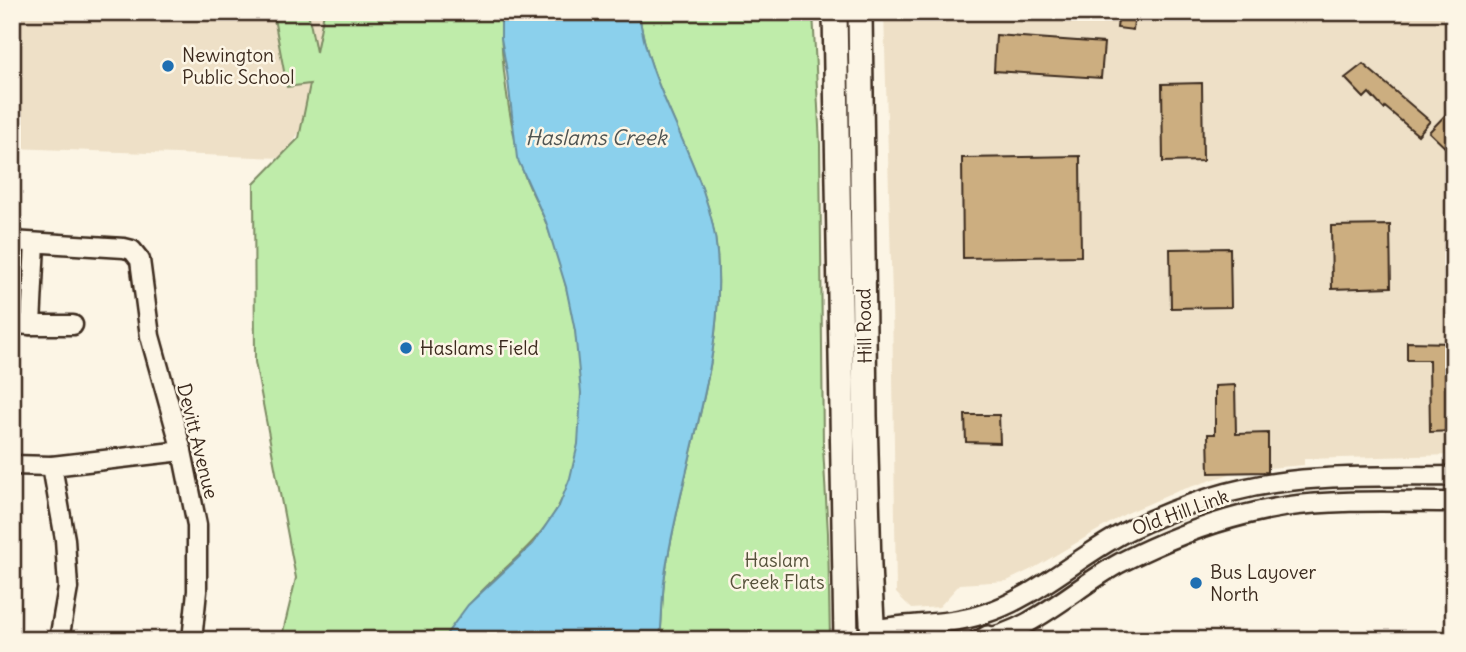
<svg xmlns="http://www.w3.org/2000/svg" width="1466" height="652" font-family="Delius,sans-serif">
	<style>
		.built { fill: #eee0c7 }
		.green { fill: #bfecaa; stroke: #7d8b64; stroke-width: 2 }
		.water { fill: #8bd0ec; stroke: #6b8e9a; stroke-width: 2 }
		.building { fill: #ccae80; stroke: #3b2a1e; stroke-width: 2 }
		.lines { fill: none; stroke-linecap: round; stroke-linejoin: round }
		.minor-casing { stroke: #3b2a1e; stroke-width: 23 }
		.major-casing { stroke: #3b2a1e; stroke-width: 28 }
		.minor { stroke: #fcf5e5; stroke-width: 18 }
		.major { stroke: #fcf5e5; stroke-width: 23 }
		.poi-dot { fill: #1f6fb2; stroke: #fcf5e5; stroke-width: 2.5 }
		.labels { text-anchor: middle; stroke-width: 5; stroke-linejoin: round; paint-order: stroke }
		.poi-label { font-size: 19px; fill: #3b2a1e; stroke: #fcf5e5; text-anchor: start }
		.street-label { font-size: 19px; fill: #3b2a1e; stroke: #fcf5e5 }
		.park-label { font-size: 19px; fill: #55513a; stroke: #fcf5e5 }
		.water-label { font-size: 21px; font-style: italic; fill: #4f5452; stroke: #fcf5e5 }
	</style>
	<rect width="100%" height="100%" fill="#fcf5e5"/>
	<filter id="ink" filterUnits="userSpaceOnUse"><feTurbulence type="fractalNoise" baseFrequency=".0143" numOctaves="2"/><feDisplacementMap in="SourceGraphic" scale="14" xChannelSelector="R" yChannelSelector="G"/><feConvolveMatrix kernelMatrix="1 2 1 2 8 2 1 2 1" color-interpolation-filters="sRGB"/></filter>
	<g filter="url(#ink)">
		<g class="built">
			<path d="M12,12H325L319,100L283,158L12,148Z"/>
			<path d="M884,12H1454V455L1304,459V465L1268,468V472L1233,473L1178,491L1125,514L1034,568L1007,581L960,584L939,607L912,609L896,593L892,299Z"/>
		</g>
		<g class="green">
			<path d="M308,12L316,52L324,12H501C500,58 509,120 521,164C526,185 539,203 546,223C576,302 602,428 558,507C536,547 499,570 470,604C461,614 454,628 447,640H281L296,578L255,362L254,184L299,138L310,84L287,87L274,18Z"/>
			<path d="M639,12H813L820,145L823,447L828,533L830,640H660C662,620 662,601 664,582C669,542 681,496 690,457C706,390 723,323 717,253C710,170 648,94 639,12Z"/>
		</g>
		<path class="water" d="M501,12H639C648,94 711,171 717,253C723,323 706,390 690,457C681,496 669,542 664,582C662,601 662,620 660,640H442L468,605L533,544L559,506L570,478L578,444L581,393L575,331L566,287L546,222L517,158L507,72L501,38Z"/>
		<g class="building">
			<path d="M1119,12H1135L1133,30L1117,28Z"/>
			<path d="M996,35L1104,43L1101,78L994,71Z"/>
			<path d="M1363,64L1430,121L1418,135L1385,107L1384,109L1369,93L1364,98L1345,78Z"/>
			<path d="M1202,83L1203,161L1163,162L1162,84Z"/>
			<path d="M1454,106V156L1429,132Z"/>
			<path d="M1080,156L1081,256L963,258L962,158Z"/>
			<path d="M1390,225L1391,287L1332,289L1331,226Z"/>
			<path d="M1230,248L1231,307L1171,308L1170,249Z"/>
			<path d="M1407,342L1454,343V431L1430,432L1429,360H1407Z"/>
			<path d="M1235,385L1236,434L1268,433V472L1209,473L1208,434H1215V386Z"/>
			<path d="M965,415H999L1000,443L966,442Z"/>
		</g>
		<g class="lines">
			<g class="minor-casing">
				<g id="minor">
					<path d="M12,241L124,248L132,250L140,260L150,336L182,451L197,525V591L192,640"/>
					<path d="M12,324L31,325L35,243"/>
					<path d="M31,325H73"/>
					<path d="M12,465L52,466L182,451"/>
					<path d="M52,466L65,539L68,588L59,640"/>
					<path d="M873,630C909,622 948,626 983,614C1038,597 1080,554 1131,529C1179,506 1235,487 1289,481C1343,475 1399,477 1454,476"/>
					<path d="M978,640C1030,633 1073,589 1118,564C1129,558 1140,553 1151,548C1193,529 1238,514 1283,507C1339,499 1398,502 1454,502"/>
				</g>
			</g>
			<g class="major-casing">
				<g id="major">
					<path d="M835,12L846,640"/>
					<path d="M860,12L865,416L869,566L873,640"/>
					<path d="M985,640L988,638"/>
				</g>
			</g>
			<use href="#minor" class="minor"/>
			<use href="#major" class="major"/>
		</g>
	</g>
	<g class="poi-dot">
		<circle cx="168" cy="66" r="7"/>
		<circle cx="406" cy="348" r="7"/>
		<circle cx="1196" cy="583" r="7"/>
	</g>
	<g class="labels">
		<g class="poi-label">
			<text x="182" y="62">Newington<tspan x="182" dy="22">Public School</tspan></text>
			<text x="420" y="355">Haslams Field</text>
			<text x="1210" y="579">Bus Layover<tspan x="1210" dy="22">North</tspan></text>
		</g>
		<g class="street-label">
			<text transform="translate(864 326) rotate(-91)" y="7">Hill Road</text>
			<text transform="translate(198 441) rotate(76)" y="7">Devitt Avenue</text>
			<text transform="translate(1180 512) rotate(-20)" y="7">Old Hill Link</text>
		</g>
		<g class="park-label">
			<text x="777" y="567">Haslam<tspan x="777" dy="22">Creek Flats</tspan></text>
		</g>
		<g class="water-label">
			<text x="596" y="145">Haslams Creek</text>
		</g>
	</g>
	<rect width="1466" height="652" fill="none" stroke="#fcf5e5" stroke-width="42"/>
	<rect x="21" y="21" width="1424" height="610" fill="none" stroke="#3b2a1e" stroke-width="2.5" filter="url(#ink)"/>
</svg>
